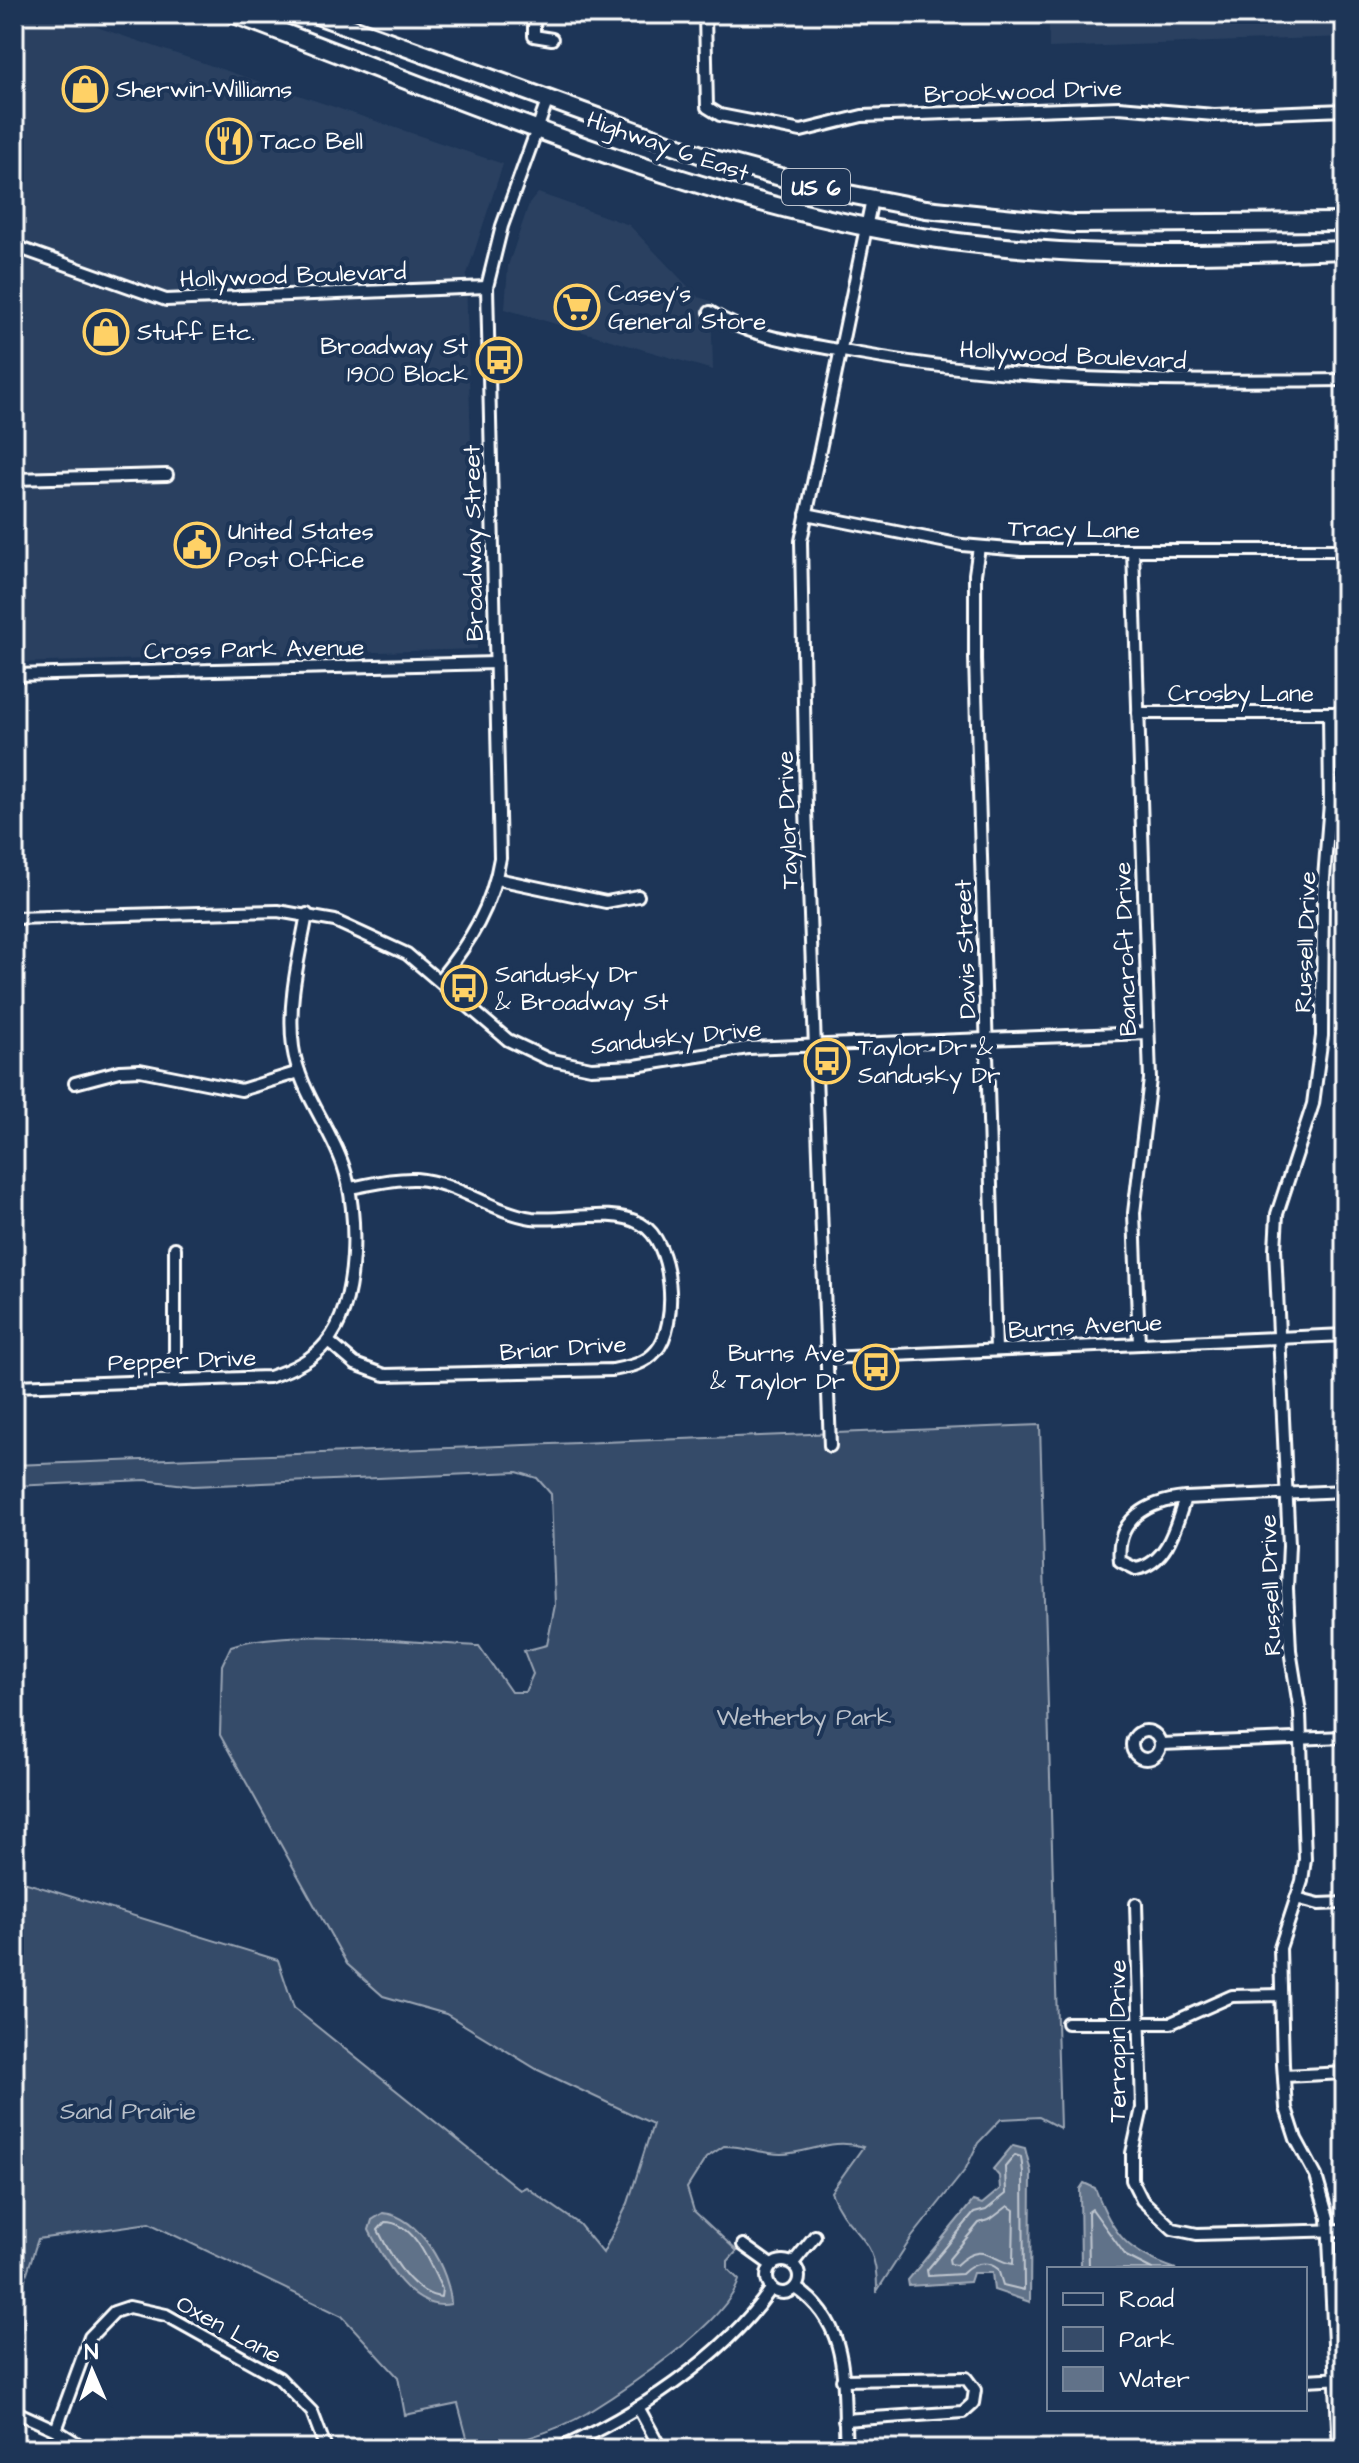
<svg xmlns="http://www.w3.org/2000/svg" width="1359" height="2463" font-family="'Architects Daughter',sans-serif">
	<style>
		.built { fill: #2a4161 }
		.green { fill: #364b69; stroke: #9aa5b4; stroke-width: 2 }
		.water { fill: #617289; stroke: #a0aab8; stroke-width: 2 }
		.lines { fill: none; stroke-linecap: round; stroke-linejoin: round }
		.shore { stroke: #c0c7d0; stroke-width: 2 }
		.street-casing { stroke: #fff; stroke-width: 16 }
		.primary-casing { stroke: #fff; stroke-width: 22 }
		.street { stroke: #1d3557; stroke-width: 10 }
		.primary { stroke: #1d3557; stroke-width: 16 }
		.labels { text-anchor: middle; stroke-width: 8; stroke-linejoin: round; paint-order: stroke }
		.shield { fill: #1d3557; stroke: #bbc2cd; stroke-width: 2 }
		.shield-label { font-size: 22px; font-weight: bold; fill: #fff }
		.poi-label { font-size: 24px; fill: #fff; stroke: #1d3557; text-anchor: start }
		.street-label { font-size: 24px; fill: #fff; stroke: #1d3557 }
		.park-label { font-size: 24px; fill: #b9c0ca; stroke: #1d3557 }
	</style>
	<rect width="100%" height="100%" fill="#1d3557"/>
	<filter id="ink" filterUnits="userSpaceOnUse"><feTurbulence type="fractalNoise" baseFrequency=".0125" numOctaves="2"/><feDisplacementMap in="SourceGraphic" scale="16" xChannelSelector="R" yChannelSelector="G"/><feConvolveMatrix kernelMatrix="1 2 1 2 8 2 1 2 1" color-interpolation-filters="sRGB"/></filter>
	<g filter="url(#ink)">
		<g class="built">
			<path d="M14,14H58L503,164L466,277L477,649L14,663Z"/>
			<path d="M1049,14H1345V37L1049,48Z"/>
			<path d="M538,193L629,225L698,297L711,301L713,370L505,309L508,266L529,204Z"/>
		</g>
		<path class="green" d="M1040,1425L1060,2128L1039,2117L1001,2119L978,2143L965,2170L912,2237L877,2291C878,2231 848,2238 831,2192L863,2147C832,2137 811,2153 781,2154C762,2154 744,2146 724,2146L706,2158L687,2188L694,2211L737,2251L728,2261V2269L739,2280C726,2323 627,2388 587,2413C559,2430 502,2449 470,2449L458,2404L405,2415L398,2377L342,2316L149,2223L38,2239L20,2294L24,2338L14,2349V1879L278,1960L294,2008L520,2190L526,2187L579,2224L603,2253L628,2203L653,2124L538,2070L446,2014L383,1996L347,1964L220,1735L222,1665L231,1646C288,1626 414,1643 479,1646L511,1692H525L533,1674L524,1651L547,1645L555,1605L551,1494L537,1478L517,1472L193,1486L145,1480L14,1486V1465Z"/>
		<g class="water">
			<path d="M1013,2145L1025,2148L1031,2172L1030,2302L994,2290L992,2273H973L970,2282L909,2286L908,2280L973,2201L982,2204L1000,2189L999,2176L993,2169Z"/>
			<path d="M1084,2183L1095,2188C1114,2236 1127,2252 1176,2269H1081L1080,2189Z"/>
			<path d="M383,2213C419,2215 450,2271 451,2304C412,2313 384,2260 369,2230L372,2220Z"/>
		</g>
		<g class="lines">
			<g class="shore">
				<path d="M1015,2155L1021,2157L1023,2172L1024,2290L1003,2285L998,2269C985,2259 972,2264 962,2274L928,2276L927,2270L974,2213L986,2210L1006,2194L1005,2167Z"/>
				<path d="M1008,2206L1014,2210L1013,2264C992,2262 983,2239 956,2265L950,2264L949,2259L979,2223L991,2219Z"/>
				<path d="M385,2222C416,2222 430,2266 442,2289L441,2297C412,2294 390,2255 378,2230Z"/>
				<path d="M1089,2269L1088,2212L1092,2209L1126,2256L1152,2269"/>
			</g>
			<g class="street-casing">
				<g id="street">
					<path d="M534,14V36L552,39"/>
					<path d="M705,14L707,107L720,115L801,131L862,116L1119,107L1214,115L1345,110"/>
					<path d="M14,246L166,300L487,287"/>
					<path d="M710,312C747,336 795,342 838,350C1009,383 1171,382 1345,380"/>
					<path d="M14,479L167,475"/>
					<path d="M806,514L962,545L1021,550H1345"/>
					<path d="M979,547L975,574V659L996,1350"/>
					<path d="M1133,550L1150,1079L1134,1213L1139,1344"/>
					<path d="M14,675L496,663"/>
					<path d="M1138,713H1345"/>
					<path d="M1329,713L1330,803L1323,891L1322,1036L1313,1104L1277,1214L1275,1249L1289,1545L1287,1589L1290,1650L1300,1712L1305,1859L1302,1881L1280,1948L1283,2064L1286,2108L1296,2139L1316,2176L1328,2218L1339,2449"/>
					<path d="M497,879L606,902L638,896"/>
					<path d="M14,918L278,911L335,921L407,954L508,1040L548,1059L591,1068L635,1066L748,1048L1148,1033"/>
					<path d="M440,979C470,942 492,907 500,858L487,287L502,226L548,99"/>
					<path d="M75,1083L120,1071L140,1070L241,1090L299,1072"/>
					<path d="M175,1248V1381"/>
					<path d="M328,1341L355,1364L385,1375L612,1370C628,1367 644,1365 656,1351C679,1325 674,1242 641,1224C611,1207 565,1222 532,1218C492,1212 457,1182 416,1179C394,1178 372,1184 350,1188"/>
					<path d="M827,1358L1345,1335"/>
					<path d="M14,1386L269,1377C291,1370 312,1360 326,1343C359,1305 359,1210 343,1165C329,1125 299,1090 293,1047C287,1003 299,958 307,914"/>
					<path d="M830,1446L806,809L801,541L872,199"/>
					<path d="M1185,1498C1176,1525 1168,1563 1136,1569L1120,1561C1115,1519 1149,1501 1185,1498L1345,1491"/>
					<circle cx="1146" cy="1745" r="14"/>
					<path d="M1160,1744L1345,1737"/>
					<path d="M1296,1898L1319,1904L1345,1903"/>
					<path d="M1136,1904L1142,2108L1132,2153V2180L1142,2200L1173,2229L1197,2234L1345,2230"/>
					<path d="M1067,2023H1171L1232,1996L1281,1995"/>
					<path d="M1284,2076L1345,2073"/>
					<path d="M743,2245L771,2265"/>
					<circle cx="783" cy="2277" r="16"/>
					<path d="M793,2263L815,2236"/>
					<path d="M796,2288C853,2326 842,2387 846,2449"/>
					<path d="M842,2380L966,2378L975,2390L973,2403L963,2412L844,2420"/>
					<path d="M1305,2380L1345,2378"/>
					<path d="M638,2407L661,2449"/>
					<path d="M14,2411L56,2430L86,2449"/>
					<path d="M56,2430L90,2337L114,2312L129,2307L166,2315L279,2378L312,2412L326,2449"/>
					<path d="M558,2449C634,2416 723,2358 771,2289"/>
				</g>
			</g>
			<g class="primary-casing">
				<g id="primary">
					<path d="M234,14C446,93 665,190 887,231C1039,259 1191,256 1345,250"/>
					<path d="M314,14L710,158L833,191L926,209L1074,224L1345,222"/>
				</g>
			</g>
			<use href="#street" class="street"/>
			<use href="#primary" class="primary"/>
		</g>
	</g>
	<defs>
		<g id="shop-ring" transform="scale(2.3)"><circle r="9.5" fill="#1d3557" stroke="#ffd166" stroke-width="1.5"/><path d="M-5-2.5h2.3a2.7 3.5 0 0 1 5.4 0H5L5.5 6h-11ZM-1.5-2.5h3a1.5 2.3 0 0 0-3 0Z" fill="#ffd166"/></g>
		<g id="restaurant-ring" transform="scale(2.3)"><circle r="9.5" fill="#1d3557" stroke="#ffd166" stroke-width="1.5"/><path d="M-5-6h1v4h1v-4h1v4h1v-4h1v5L-1.5 .5V6h-2V.5L-5-1ZM5-6V6H3V1.5H1.5Q1.5-4 5-6Z" fill="#ffd166"/></g>
		<g id="supermarket-ring" transform="scale(2.3)"><circle r="9.5" fill="#1d3557" stroke="#ffd166" stroke-width="1.5"/><path d="M-6-5.5h2.5l.6 2H6L4.5 2H-2.5L-4.4-4H-6ZM-1.5 3.2a1.3 1.3 0 1 0 .1 0ZM3 3.2a1.3 1.3 0 1 0 .1 0Z" fill="#ffd166"/></g>
		<g id="bus-ring" transform="scale(2.3)"><circle r="9.5" fill="#1d3557" stroke="#ffd166" stroke-width="1.5"/><path d="M-5-6H5V4H4V6H2V4H-2V6H-4V4H-5ZM-3.5-4V0h7V-4ZM-3.5 1.2v1.5H-2V1.2ZM2 1.2v1.5H3.5V1.2Z" fill="#ffd166"/></g>
		<g id="civic-ring" transform="scale(2.3)"><circle r="9.5" fill="#1d3557" stroke="#ffd166" stroke-width="1.5"/><path d="M-.6-6.5H3V-4.5H.6V-3L4-1V1h2V6H-6V1h2V-1L-.6-3ZM-1.2 2.5V6h2.4V2.5Z" fill="#ffd166"/></g>
	</defs>
	<g fill-rule="evenodd">
		<use href="#shop-ring" x="85" y="89"/>
		<use href="#restaurant-ring" x="229" y="141"/>
		<use href="#supermarket-ring" x="577" y="307"/>
		<use href="#shop-ring" x="106" y="332"/>
		<use href="#bus-ring" x="499" y="360"/>
		<use href="#civic-ring" x="197" y="545"/>
		<use href="#bus-ring" x="464" y="988"/>
		<use href="#bus-ring" x="827" y="1061"/>
		<use href="#bus-ring" x="876" y="1367"/>
	</g>
	<g class="labels">
		<rect class="shield" x="782" y="169" width="68" height="36" rx="6"/>
		<g class="shield-label">
			<text x="816" y="195">US 6</text>
		</g>
		<g class="poi-label">
			<text x="116" y="97">Sherwin-Williams</text>
			<text x="260" y="149">Taco Bell</text>
			<text x="608" y="301">Casey's<tspan x="608" dy="28">General Store</tspan></text>
			<text x="137" y="340">Stuff Etc.</text>
			<text x="468" y="354" text-anchor="end">Broadway St<tspan x="468" dy="28">1900 Block</tspan></text>
			<text x="228" y="539">United States<tspan x="228" dy="28">Post Office</tspan></text>
			<text x="495" y="982">Sandusky Dr<tspan x="495" dy="28">&amp; Broadway St</tspan></text>
			<text x="858" y="1055">Taylor Dr &amp;<tspan x="858" dy="28">Sandusky Dr</tspan></text>
			<text x="845" y="1361" text-anchor="end">Burns Ave<tspan x="845" dy="28">&amp; Taylor Dr</tspan></text>
		</g>
		<g class="street-label">
			<text transform="translate(1023 91) rotate(-2)" y="8">Brookwood Drive</text>
			<text transform="translate(668 146) rotate(19)" y="8">Highway 6 East</text>
			<text transform="translate(293 275) rotate(-2)" y="8">Hollywood Boulevard</text>
			<text transform="translate(1073 355) rotate(3)" y="8">Hollywood Boulevard</text>
			<text transform="translate(1074 529) rotate(1)" y="8">Tracy Lane</text>
			<text transform="translate(473 543) rotate(-91)" y="8">Broadway Street</text>
			<text transform="translate(254 649) rotate(-1)" y="8">Cross Park Avenue</text>
			<text x="1241" y="701">Crosby Lane</text>
			<text transform="translate(787 820) rotate(-92)" y="8">Taylor Drive</text>
			<text transform="translate(1305 942) rotate(-88)" y="8">Russell Drive</text>
			<text transform="translate(965 949) rotate(-92)" y="8">Davis Street</text>
			<text transform="translate(1125 949) rotate(-92)" y="8">Bancroft Drive</text>
			<text transform="translate(676 1037) rotate(-6)" y="8">Sandusky Drive</text>
			<text transform="translate(1085 1326) rotate(-3)" y="8">Burns Avenue</text>
			<text transform="translate(563 1348) rotate(-4)" y="8">Briar Drive</text>
			<text transform="translate(182 1360) rotate(-2)" y="8">Pepper Drive</text>
			<text transform="translate(1270 1585) rotate(-92)" y="8">Russell Drive</text>
			<text transform="translate(1117 2041) rotate(-90)" y="8">Terrapin Drive</text>
			<text transform="translate(229 2329) rotate(29)" y="8">Oxen Lane</text>
		</g>
		<g class="park-label">
			<text x="804" y="1725">Wetherby Park</text>
			<text x="128" y="2119">Sand Prairie</text>
		</g>
	</g>
	<rect width="1359" height="2463" fill="none" stroke="#1d3557" stroke-width="48"/>
	<rect x="24" y="24" width="1311" height="2415" fill="none" stroke="#fff" stroke-width="3" filter="url(#ink)"/>
	<rect x="1047" y="2267" width="260" height="144" fill="#1d3557" stroke="#77869a" stroke-width="2"/>
	<rect x="1063" y="2293" width="40" height="12" fill="#1d3557" stroke="#77869a" stroke-width="2"/>
	<text x="1119" y="2307" font-size="24" fill="#ffffff">Road</text>
	<rect x="1063" y="2327" width="40" height="24" fill="#364b69" stroke="#77869a" stroke-width="2"/>
	<text x="1119" y="2347" font-size="24" fill="#ffffff">Park</text>
	<rect x="1063" y="2367" width="40" height="24" fill="#617289" stroke="#77869a" stroke-width="2"/>
	<text x="1119" y="2387" font-size="24" fill="#ffffff">Water</text>
	<g transform="translate(92 2371) rotate(358)" stroke="#1d3557" stroke-width="6" paint-order="stroke">
	<path d="M0-6L14 30L0 20L-14 30Z" fill="#ffffff"/>
	<text y="-12" font-size="22" font-weight="bold" text-anchor="middle" fill="#ffffff">N</text>
	</g>
</svg>
